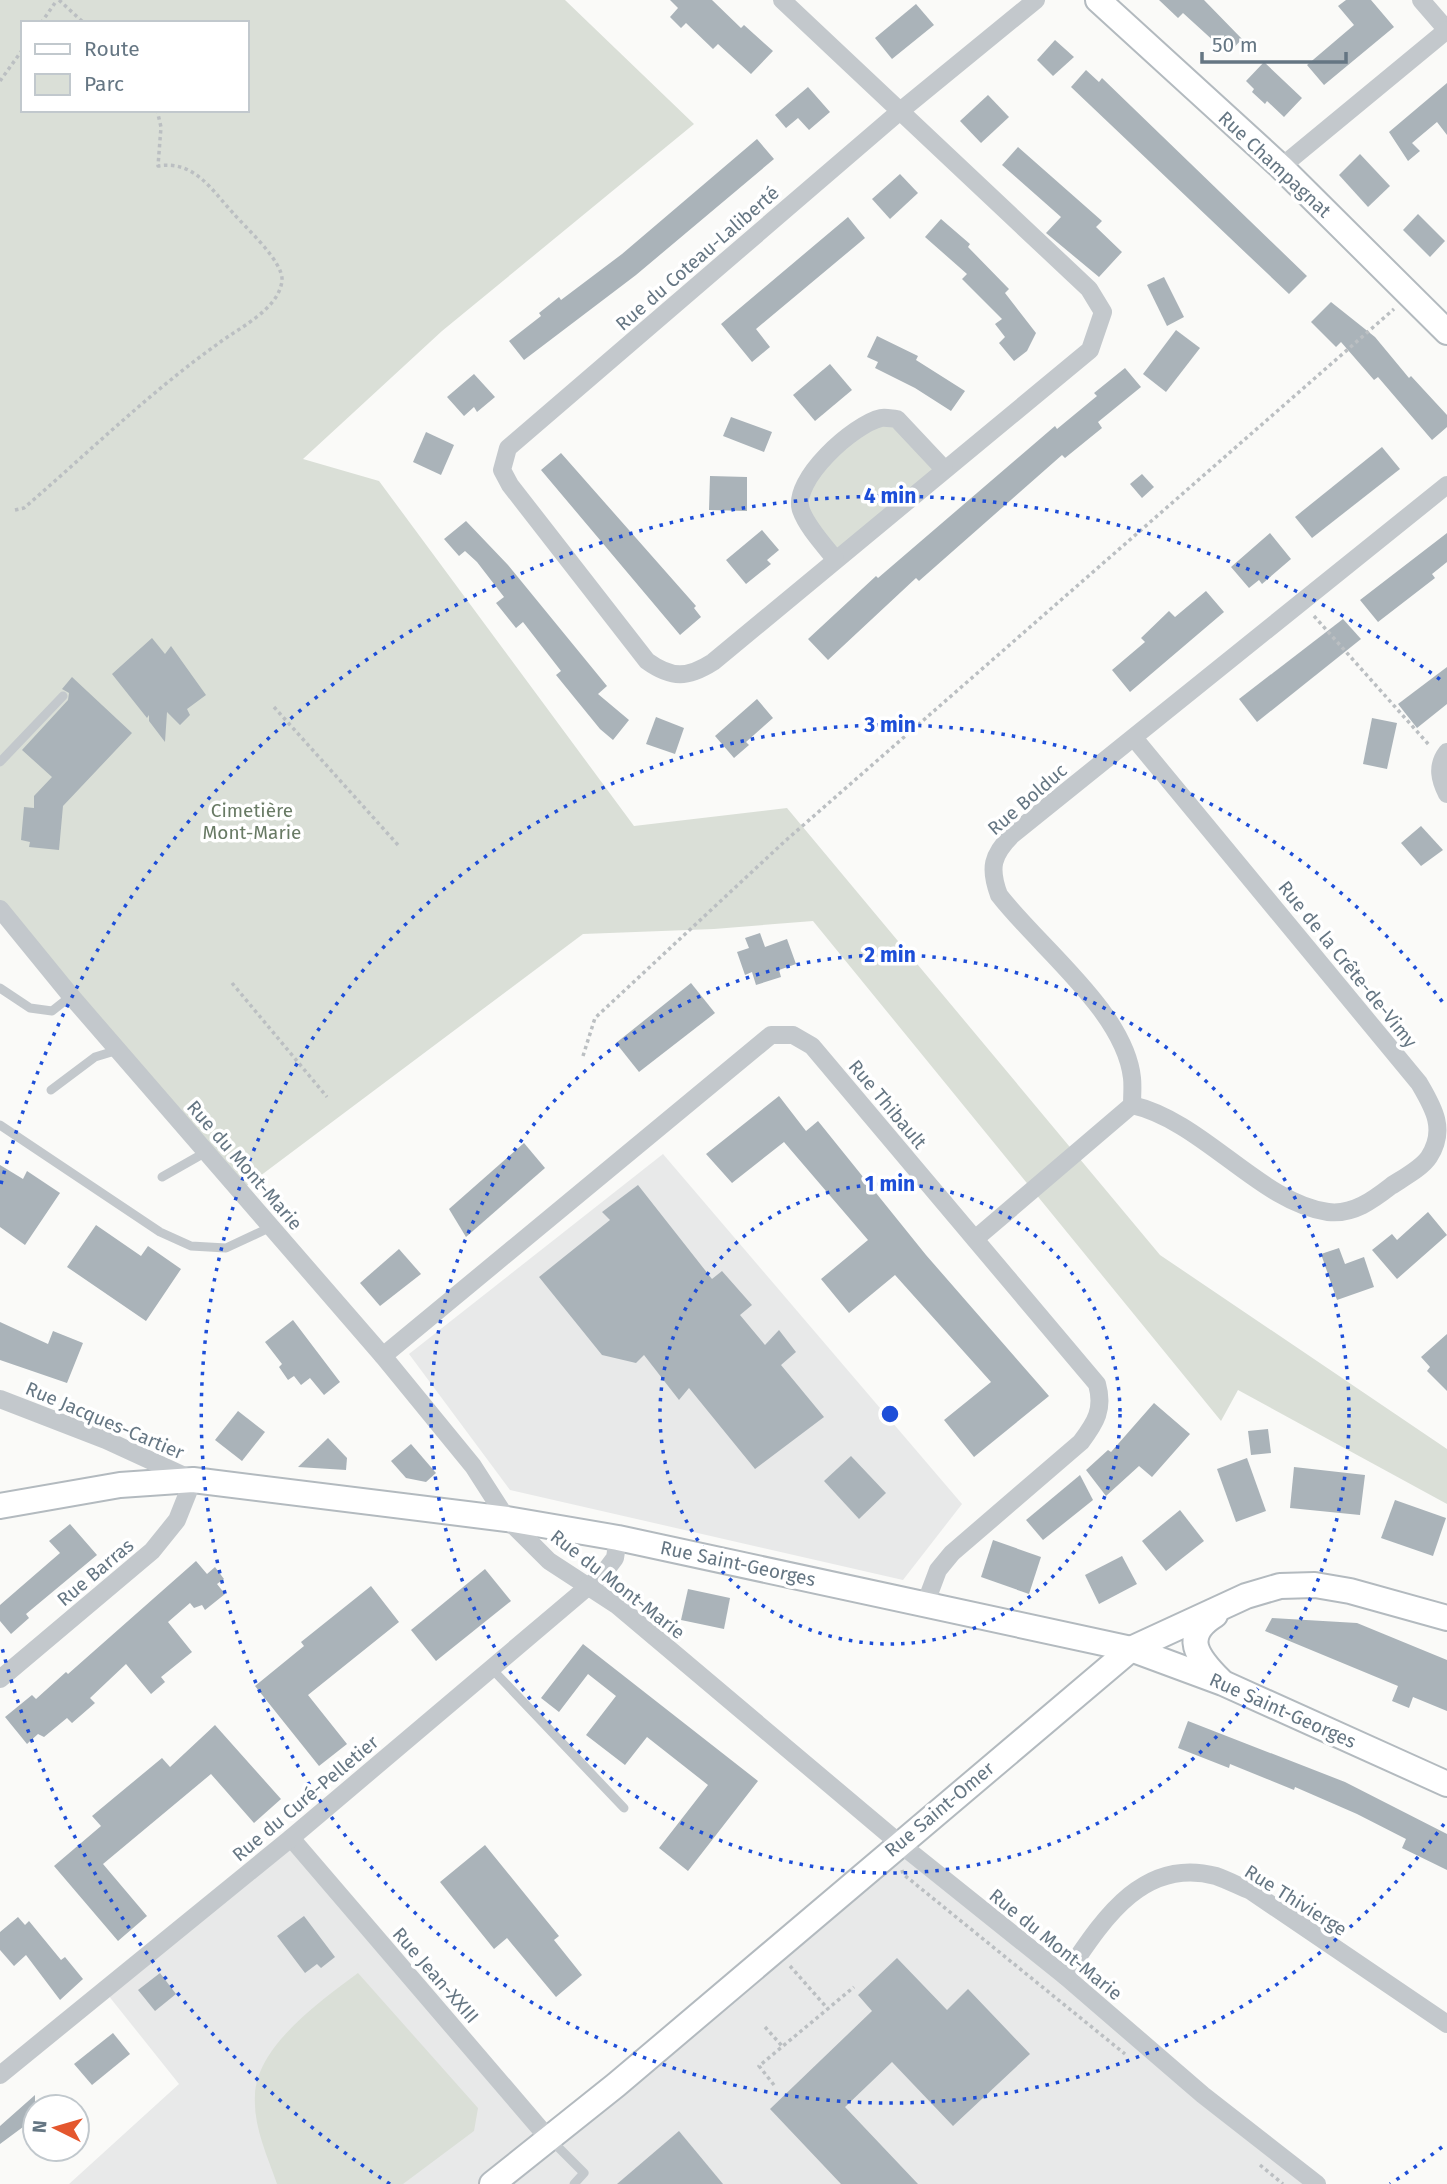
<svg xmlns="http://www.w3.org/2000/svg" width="1447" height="2184" font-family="'Fira Sans',sans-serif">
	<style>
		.built { fill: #e8e9e9 }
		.green { fill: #dadfd7; fill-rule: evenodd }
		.building { fill: #aab3b9 }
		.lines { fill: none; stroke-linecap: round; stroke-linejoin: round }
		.secondary-casing { stroke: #b3babf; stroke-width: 28 }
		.path { stroke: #bbbfc2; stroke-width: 3.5; stroke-dasharray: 3.5 3.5; stroke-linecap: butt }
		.lane { stroke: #c3c8cc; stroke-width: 9 }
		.street { stroke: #c3c8cc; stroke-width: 18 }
		.secondary { stroke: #fff; stroke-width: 24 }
		.ring { fill: none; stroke: #1d4ed8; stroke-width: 3.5; stroke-dasharray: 3.5 7 }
		.labels { text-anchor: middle; stroke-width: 7; stroke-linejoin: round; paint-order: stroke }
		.street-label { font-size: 19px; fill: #657683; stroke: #fff }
		.park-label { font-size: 19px; fill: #687a64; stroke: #fff }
		.centre { fill: #1d4ed8; stroke: #fff; stroke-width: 3.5 }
		.ring-label { font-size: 21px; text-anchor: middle; font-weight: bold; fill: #1d4ed8; stroke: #fff; stroke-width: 7; stroke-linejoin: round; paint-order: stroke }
	</style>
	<rect width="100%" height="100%" fill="#fafaf8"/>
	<g class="built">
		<path d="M663,1154L962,1504L903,1580L510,1490L409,1354Z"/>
		<path d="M291,1838L546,2135L899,1843L1321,2184H69L179,2084L104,1990Z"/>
	</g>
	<g class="green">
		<path d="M0,0H565L694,124L442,331L303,459L379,481L634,826L787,808L1160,1255L1447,1449V1504L1238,1390L1221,1421L813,921L714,929L583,934L240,1191L0,909ZM23,23H247V110H23Z"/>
		<path d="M897,419L944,469L835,559L808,521L811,472L856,432Z"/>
		<path d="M358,1973L478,2108L474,2131L403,2184H277C267,2155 253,2126 255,2095C257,2045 322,2000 358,1973Z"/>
	</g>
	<g class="building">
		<path d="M670,0H712L741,28L744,25L773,51L751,74L718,44L713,49L686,23L681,28L670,17L678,8Z"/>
		<path d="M1159,0H1204L1242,39L1228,54L1183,13L1178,18Z"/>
		<path d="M1346,0H1371L1394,27L1324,85L1307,65L1354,25L1338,6Z"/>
		<path d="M916,4L934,25L892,59L875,38Z"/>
		<path d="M1055,40L1074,57L1053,76L1037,60Z"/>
		<path d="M1264,62L1302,98L1284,117L1267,101L1265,104L1252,92L1254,89L1246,81Z"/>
		<path d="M1086,70L1099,82L1102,78L1307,276L1289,294L1071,87Z"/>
		<path d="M1447,83V135L1437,122L1412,143L1420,151L1408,161L1389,132Z"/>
		<path d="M808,87L830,112L809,130L798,118L786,128L775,115Z"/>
		<path d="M988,95L1009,117L981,143L960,121Z"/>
		<path d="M757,139L774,159L636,275L524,360L509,341L541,316L539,313L559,297L561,300L622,254Z"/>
		<path d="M1018,147L1102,221L1096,227L1122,252L1099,277L1046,233L1061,217L1002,165Z"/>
		<path d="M1360,154L1390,186L1368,207L1339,175Z"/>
		<path d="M900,174L918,193L890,219L872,199Z"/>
		<path d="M1418,214L1445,241L1430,257L1403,230Z"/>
		<path d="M848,217L865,238L756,329L770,347L752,362L721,324Z"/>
		<path d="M941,219L970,244L968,247L1009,289L1005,293L1036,333L1027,351L1014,361L999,343L1005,337L995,324L1002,319L962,279L967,274L925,237Z"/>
		<path d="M1164,277L1184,317L1167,326L1147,285Z"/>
		<path d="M1331,302L1375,337L1409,378L1411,376L1447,415V427L1432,440L1378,377L1374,380L1341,342L1336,347L1311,322Z"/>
		<path d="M1176,330L1200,348L1166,392L1143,374Z"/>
		<path d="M877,336L918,356L916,360L965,391L951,411L915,388L875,368L878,362L867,357Z"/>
		<path d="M830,364L852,390L815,421L793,395Z"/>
		<path d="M1125,368L1141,387L1098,422L1102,428L1065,458L1062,455L919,581L916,578L828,660L808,639L876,576L878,578L1055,426L1057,429L1097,396L1094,393Z"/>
		<path d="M474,374L495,397L477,412L474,407L464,416L447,397Z"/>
		<path d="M731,417L772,432L764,452L723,436Z"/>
		<path d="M426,432L454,445L441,475L413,462Z"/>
		<path d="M1382,447L1400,469L1312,538L1295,517Z"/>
		<path d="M561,453L696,606L694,608L701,617L680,635L541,470Z"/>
		<path d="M1142,474L1154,487L1142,498L1130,484Z"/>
		<path d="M710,476L747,477V511L709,510Z"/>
		<path d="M466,521L508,565L607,686L598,694L629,720L613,740L600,729L556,675L561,671L523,622L516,628L496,603L504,597L477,562L465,551L459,556L444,539Z"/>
		<path d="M762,530L779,550L767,560L771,564L746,584L726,560Z"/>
		<path d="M1270,533L1291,559L1262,584L1259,580L1249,588L1231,567Z"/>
		<path d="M1447,533V562L1432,574L1435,578L1378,622L1360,600Z"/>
		<path d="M1206,591L1224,612L1130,692L1112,670L1145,642L1141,638L1169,611L1175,617Z"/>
		<path d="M1343,619L1361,639L1257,722L1239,699Z"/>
		<path d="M152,638L165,654L171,646L206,695L187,709L190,715L180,725L167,712L165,742L149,721V715L147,718L112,674Z"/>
		<path d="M1447,667V704L1417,728L1398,704Z"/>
		<path d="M72,677L132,733L63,806L59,850L29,847L30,842L21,840L24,807L34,808V796L52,777L22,750L68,700L69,693L62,689Z"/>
		<path d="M757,699L773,718L746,742L749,745L734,758L715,736Z"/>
		<path d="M656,717L684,728L675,754L646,744Z"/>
		<path d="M1372,718L1397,723L1387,769L1363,764Z"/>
		<path d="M1421,826L1443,850L1421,866L1401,843Z"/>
		<path d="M760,933L765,947L787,939L796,964L779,970L781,977L756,985L752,972L745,975L737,952L749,948L745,938Z"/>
		<path d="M691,983L715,1013L639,1072L616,1043Z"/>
		<path d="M779,1096L806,1131L818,1121L926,1255L1049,1396L974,1457L944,1420L991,1382L895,1275L849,1313L821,1279L868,1240L784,1142L732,1183L706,1154Z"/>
		<path d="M524,1143L545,1168L466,1237L449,1209Z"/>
		<path d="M0,1165L23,1179L27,1171L60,1193L25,1245L0,1227Z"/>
		<path d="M638,1185L712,1279L722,1271L752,1305L740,1315L765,1345L779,1330L796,1352L781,1365L824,1417L755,1469L689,1388L679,1400L644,1355L636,1363L602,1355L539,1277L610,1220L602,1212Z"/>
		<path d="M1428,1212L1447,1235L1397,1279L1372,1250L1392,1234L1397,1240Z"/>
		<path d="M96,1225L141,1256L148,1246L181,1269L146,1321L67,1267Z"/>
		<path d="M1339,1248L1345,1264L1364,1257L1374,1287L1337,1300L1321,1254Z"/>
		<path d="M399,1249L421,1274L380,1306L360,1283Z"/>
		<path d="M293,1320L340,1382L324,1395L310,1378L301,1385L294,1376L288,1380L279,1367L282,1364L265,1342Z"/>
		<path d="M0,1322L48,1344L53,1331L83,1343L67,1383L0,1360Z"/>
		<path d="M1447,1334V1391L1427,1371L1430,1367L1421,1357Z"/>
		<path d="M1154,1403L1190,1434L1152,1477L1139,1466L1106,1496L1086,1470L1108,1450L1111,1452Z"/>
		<path d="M238,1411L265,1432L242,1461L215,1440Z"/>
		<path d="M1268,1429L1271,1453L1251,1455L1248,1431Z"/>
		<path d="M328,1438L347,1458L346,1470L298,1467Z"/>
		<path d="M411,1444L436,1473L426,1482L406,1478L391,1461Z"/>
		<path d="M851,1456L886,1493L859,1519L824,1481Z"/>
		<path d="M1247,1458L1266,1511L1236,1522L1217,1469Z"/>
		<path d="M1294,1467L1365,1475L1360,1515L1290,1508Z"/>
		<path d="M1080,1475L1093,1500L1043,1540L1026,1520Z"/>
		<path d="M1395,1500L1446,1518L1433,1556L1381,1538Z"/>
		<path d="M1180,1510L1204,1541L1166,1571L1142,1541Z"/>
		<path d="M70,1524L97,1555L26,1614L29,1618L11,1634L0,1621V1605L60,1553L49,1541Z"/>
		<path d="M993,1540L1041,1557L1029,1594L981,1577Z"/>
		<path d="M1122,1556L1137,1584L1099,1604L1085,1575Z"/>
		<path d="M196,1561L207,1574L215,1567L224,1579L217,1584L225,1594L205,1610L202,1605L194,1608L190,1603L168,1622L192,1652L161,1677L165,1682L151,1694L126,1664L90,1698L95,1703L72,1723L67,1718L44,1737L38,1734L27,1744L5,1717L32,1695L36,1699L66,1672L68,1674Z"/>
		<path d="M485,1569L511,1601L436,1661L411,1630Z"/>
		<path d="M371,1586L399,1622L308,1695L347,1744L319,1766L255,1686L304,1646L301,1642Z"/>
		<path d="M688,1589L730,1598L724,1629L681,1620Z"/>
		<path d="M1272,1618L1357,1623L1447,1660V1711L1413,1697L1409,1708L1392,1701L1398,1686L1265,1631Z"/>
		<path d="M583,1644L758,1781L688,1871L659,1848L708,1785L647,1737L625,1765L586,1735L616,1696L588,1674L559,1712L541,1698Z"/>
		<path d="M1188,1721L1345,1782L1447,1834V1870L1402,1848L1406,1839L1357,1814L1295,1787L1294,1790L1230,1764L1229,1768L1178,1748Z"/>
		<path d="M215,1725L281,1799L254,1823L211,1774L103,1864L147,1916L118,1941L54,1866L101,1826L92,1816L162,1758L170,1767Z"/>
		<path d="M485,1845L559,1936L554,1940L582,1975L556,1997L507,1938L494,1949L440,1882Z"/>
		<path d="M304,1916L335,1957L321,1968L317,1964L305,1973L277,1936Z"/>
		<path d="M18,1917L25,1925L29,1921L61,1960L65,1957L83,1979L60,2000L26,1955L14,1966L0,1950V1932Z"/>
		<path d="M897,1958L947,2010L968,1989L1030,2054L953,2126L892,2062L845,2107L918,2184H841L770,2109L872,2011L858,1995Z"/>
		<path d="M160,1973L176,1994L155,2011L138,1990Z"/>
		<path d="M113,2033L130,2054L92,2085L74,2064Z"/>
		<path d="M35,2095V2133L27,2124L0,2144V2126Z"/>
		<path d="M679,2131L723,2184H617Z"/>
	</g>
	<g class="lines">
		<g class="secondary-casing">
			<g id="secondary">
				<path d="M1098,0L1281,167L1447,332"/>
				<path d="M0,1506L120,1485L193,1480L507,1519L618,1538L1131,1649L1223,1683L1447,1784"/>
				<path d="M1215,1615C1181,1636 1197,1657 1220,1680"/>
				<path d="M492,2184L616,2085L1131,1649L1246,1596L1280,1586L1315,1585L1350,1591L1447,1618"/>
			</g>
		</g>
		<g class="path">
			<path d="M59,0L84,23"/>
			<path d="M41,23L57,0"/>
			<path d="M0,81L23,49"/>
			<path d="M15,510L24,508C88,453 150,392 219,343C240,327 278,310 282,281C284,262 246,228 233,213C211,189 194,160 158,166L161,127L157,110"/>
			<path d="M1314,616L1430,746"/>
			<path d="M274,707L398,845"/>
			<path d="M232,983L327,1097"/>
			<path d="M583,1056L595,1018L784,842L1394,309"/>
			<path d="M902,1870L903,1874L1125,2054"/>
			<path d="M790,1966L828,2009"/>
			<path d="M765,2027L782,2046"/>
			<path d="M774,2085L759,2066L854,1987"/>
			<path d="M1260,2165L1283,2184"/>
		</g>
		<g class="lane">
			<path d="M0,762L63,696"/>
			<path d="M0,988L30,1008L52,1011L71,996"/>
			<path d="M51,1090L95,1057L118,1050"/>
			<path d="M0,1125L160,1232L191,1246L226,1248L271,1227"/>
			<path d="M162,1177L206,1152"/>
			<path d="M491,1668L624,1808"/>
			<path d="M551,2140L584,2173L574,2184"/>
		</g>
		<g class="street">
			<path d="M782,0L1089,289L1103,312L1090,350L713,662C688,678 672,679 647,661L510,485L502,470L508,448L899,112L1036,0"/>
			<path d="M1421,0L1447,30"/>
			<path d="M1281,167L1447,30"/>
			<path d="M835,559C824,545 807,527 801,510C791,480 854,424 881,418C886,417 893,419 897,419L944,469"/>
			<path d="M1447,752C1436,766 1440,780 1447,794"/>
			<path d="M0,909L71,996L383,1356L473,1466L507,1519L549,1561L618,1606L899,1843L1065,1976L1203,2095L1317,2184"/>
			<path d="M1132,1105C1203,1121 1261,1203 1328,1212C1353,1215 1373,1200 1391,1186C1403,1178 1422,1168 1429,1157C1447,1129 1433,1107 1419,1083L1134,738"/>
			<path d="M975,1239L1132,1105C1132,1096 1133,1086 1132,1078C1125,1012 1039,947 999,895C989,868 992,855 1012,835L1447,485"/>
			<path d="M383,1356L771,1035H793L812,1046L1097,1384C1104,1409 1096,1422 1081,1442L952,1553L938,1570L926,1602"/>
			<path d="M0,1399L106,1440L193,1480L177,1520L152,1551L0,1679"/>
			<path d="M291,1838L549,2139"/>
			<path d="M1065,1976C1101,1923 1141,1856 1216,1876C1227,1880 1239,1886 1251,1891L1447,2024"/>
			<path d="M0,2075L291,1838L603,1574L615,1558L618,1538"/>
		</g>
		<use href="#secondary" class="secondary"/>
	</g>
	<g class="ring">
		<circle cx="890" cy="1414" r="230"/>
		<circle cx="890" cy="1414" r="459"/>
		<path d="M1444 1824A689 689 0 1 1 1444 1004"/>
		<path d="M1442 2147A918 918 0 0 1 1390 2184M390 2184A918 918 0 0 1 1 1644M1 1184A918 918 0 0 1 1442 681"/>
	</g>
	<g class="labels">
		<g class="street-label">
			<text transform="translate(1275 164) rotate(43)" y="7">Rue Champagnat</text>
			<text transform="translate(697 258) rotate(-41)" y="7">Rue du Coteau-Laliberté</text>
			<text transform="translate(1027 799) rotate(-41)" y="7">Rue Bolduc</text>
			<text transform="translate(1348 964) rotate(51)" y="7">Rue de la Crête-de-Vimy</text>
			<text transform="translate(888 1104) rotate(50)" y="7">Rue Thibault</text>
			<text transform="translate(245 1165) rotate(49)" y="7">Rue du Mont-Marie</text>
			<text transform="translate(105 1420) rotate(23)" y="7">Rue Jacques-Cartier</text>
			<text transform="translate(738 1563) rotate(12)" y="7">Rue Saint-Georges</text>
			<text transform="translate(95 1572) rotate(-40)" y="7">Rue Barras</text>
			<text transform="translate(618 1584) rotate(38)" y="7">Rue du Mont-Marie</text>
			<text transform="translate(1283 1710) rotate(24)" y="7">Rue Saint-Georges</text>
			<text transform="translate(305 1798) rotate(-40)" y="7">Rue du Curé-Pelletier</text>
			<text transform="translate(939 1809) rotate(-40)" y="7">Rue Saint-Omer</text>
			<text transform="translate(1296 1900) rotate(32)" y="7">Rue Thivierge</text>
			<text transform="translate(1056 1944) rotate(39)" y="7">Rue du Mont-Marie</text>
			<text transform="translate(436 1975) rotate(49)" y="7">Rue Jean-XXIII</text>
		</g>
		<g class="park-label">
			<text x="252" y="817">Cimetière<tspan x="252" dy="22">Mont-Marie</tspan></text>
		</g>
	</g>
	<circle cx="890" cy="1414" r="10" class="centre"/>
	<g class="ring-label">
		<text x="890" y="503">4 min</text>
		<text x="890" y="732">3 min</text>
		<text x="890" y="962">2 min</text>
		<text x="890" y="1191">1 min</text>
	</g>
	<rect x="21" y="21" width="228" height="91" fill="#ffffff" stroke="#c1c8cd" stroke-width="2"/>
	<rect x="35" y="44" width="35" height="10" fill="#ffffff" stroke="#c1c8cd" stroke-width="2"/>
	<text x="84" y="56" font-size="21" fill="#657683">Route</text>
	<rect x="35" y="74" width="35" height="21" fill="#dadfd7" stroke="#c1c8cd" stroke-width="2"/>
	<text x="84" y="91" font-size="21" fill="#657683">Parc</text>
	<g transform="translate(56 2128) rotate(275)"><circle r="33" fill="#ffffff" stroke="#c1c8cd" stroke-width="2"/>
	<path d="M0-5L12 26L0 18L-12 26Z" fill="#e4572e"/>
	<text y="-10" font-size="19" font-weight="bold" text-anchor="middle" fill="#657683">N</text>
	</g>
	<path d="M1202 52v10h144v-10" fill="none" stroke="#657683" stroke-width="3.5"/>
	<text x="1212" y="52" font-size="21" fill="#657683" stroke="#ffffff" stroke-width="5" paint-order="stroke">50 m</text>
</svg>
